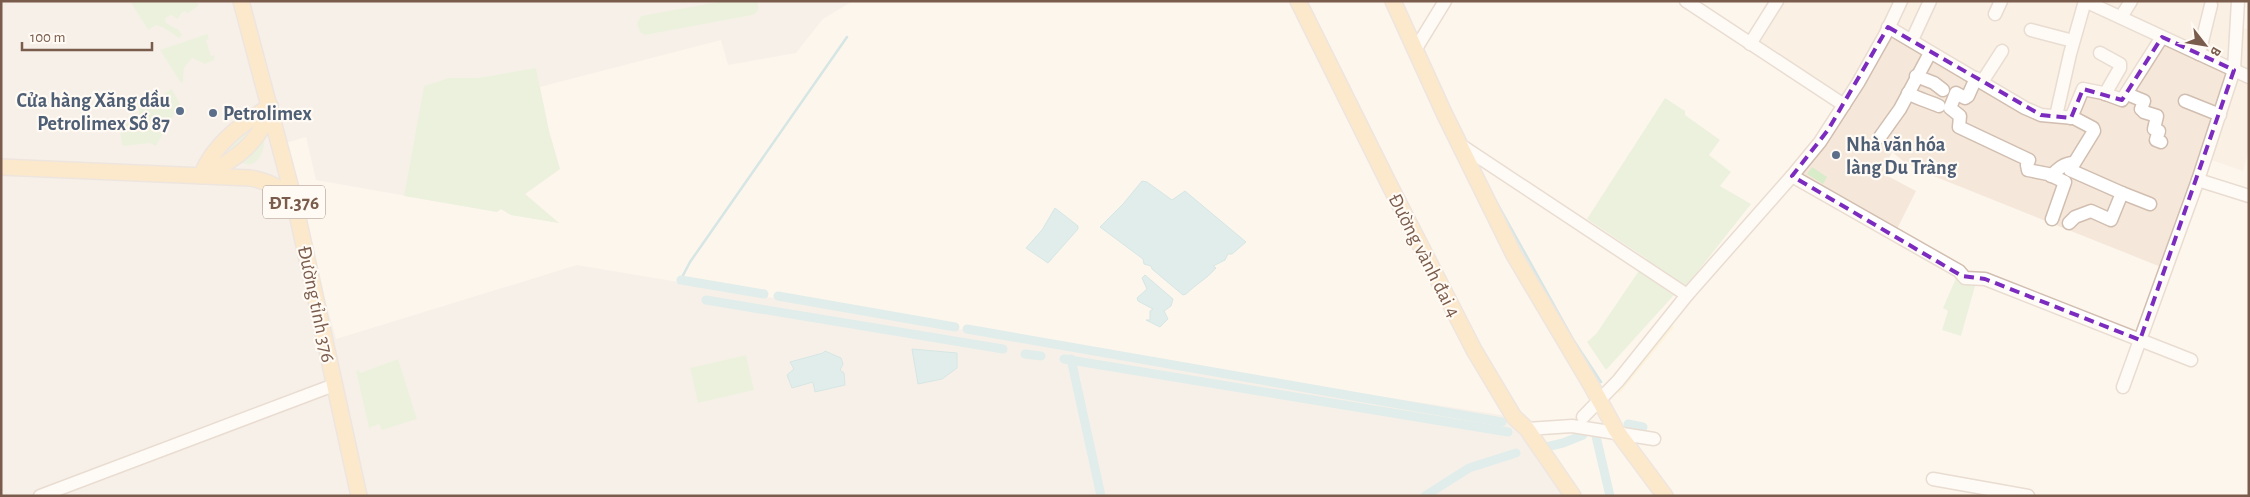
<svg xmlns="http://www.w3.org/2000/svg" width="2250" height="497" font-family="'Alegreya Sans',sans-serif">
	<style>
		.residential { fill: #f5e8da }
		.industrial { fill: #efe9e4 }
		.green { fill: #d8ecc9 }
		.sand { fill: #fcefc7 }
		.water { fill: #bfe3e8; stroke: #a5d3da }
		.lines { fill: none; stroke-linecap: round; stroke-linejoin: round }
		.stream { stroke: #a5d3da; stroke-width: 2.5 }
		.canal { stroke: #bfe3e8; stroke-width: 9 }
		.minor-casing { stroke: #d1beb0; stroke-width: 15 }
		.major-casing { stroke: #dad1cd; stroke-width: 18 }
		.minor { stroke: #fff; stroke-width: 12 }
		.major { stroke: #fbd9a5; stroke-width: 15 }
		.marked { fill: none; stroke: #7b2cbf; stroke-width: 4; stroke-dasharray: 10 6; stroke-linejoin: round }
		.service-dot { fill: #5c6f8a; stroke: #fffaf3; stroke-width: 2 }
		.labels { text-anchor: middle; stroke-width: 4.5; stroke-linejoin: round; paint-order: stroke }
		.shield { fill: #fffaf3; stroke: #a28b7f; stroke-width: 1 }
		.shield-label { font-size: 19px; font-weight: bold; fill: #7a5c4d }
		.service-label { font-size: 20px; font-weight: bold; fill: #4e5e75; stroke: #fffaf3; text-anchor: start }
		.street-label { font-size: 20px; fill: #7a5c4d; stroke: #fffaf3 }
	</style>
	<rect width="100%" height="100%" fill="#fdf6ec"/>
	<path class="residential" d="M1777,1H2238L2237,25L2249,30V149L2243,171L2206,158L2166,269L1926,173L1903,161L1892,152L1882,173L1916,191L1896,231L1792,176L1844,105L1750,44Z"/>
	<path class="industrial" d="M1,1H853L823,19L796,53L728,65L721,40L540,87L549,131L560,169L525,194L559,223L511,215L501,209L497,212L316,180L306,137L286,143L292,176L336,339L577,265L1132,358L1514,417L1573,496H1Z"/>
	<g class="green">
		<path d="M130,1H195L199,5L187,14L186,11L181,13L178,19L171,15L165,18L166,23L179,30L182,35L179,38L164,28L156,25L148,30Z"/>
		<path d="M723,1H757L759,8L756,13L752,15L645,35L640,32L637,23L641,16Z"/>
		<path d="M207,34L209,39L206,40L211,56L215,55L214,60L205,64L192,58L184,68L183,82L181,83L160,50Z"/>
		<path d="M536,68L549,131L560,169L525,194L559,223L511,215L501,209L497,212L404,196L424,86L449,78H478Z"/>
		<path d="M172,89L180,104L156,146L150,143L123,146C117,127 124,125 139,115V109Z"/>
		<path d="M1665,98L1685,111V115L1720,140L1709,155L1731,172L1720,186L1751,204L1687,285L1674,295L1606,370L1587,342L1596,334L1647,259L1587,219Z"/>
		<path d="M242,133L249,135L245,141L229,154L228,147Z"/>
		<path d="M263,136C268,149 256,172 241,162L255,149Z"/>
		<path d="M1812,167L1827,177L1823,184L1807,174Z"/>
		<path d="M1959,271L1977,279L1961,336L1942,330L1948,311L1943,308Z"/>
		<path d="M746,355L754,390L698,403L690,368Z"/>
		<path d="M398,359L417,419L382,430L379,424L369,428L356,371L359,370L360,373Z"/>
	</g>
	<path class="sand" d="M1671,323L1674,327L1619,394L1616,389Z"/>
	<g class="water">
		<path d="M1142,181L1147,182L1172,200L1185,191L1246,242L1232,254H1228L1225,260L1213,266L1216,268C1208,278 1196,284 1186,294L1183,295L1152,269L1151,266L1144,264L1143,259L1100,227L1123,204Z"/>
		<path d="M1055,208L1078,226V229L1048,263L1026,248L1042,230Z"/>
		<path d="M1145,275L1173,299L1171,306L1164,311L1168,319L1160,327L1146,320H1150V311L1153,309L1138,301L1137,298L1147,289L1142,278Z"/>
		<path d="M912,349L957,353V368L942,379L918,384Z"/>
		<path d="M825,351L841,358L843,364L840,370L844,373L845,385L815,392L813,382L792,388L787,375L794,369L790,362L823,353Z"/>
	</g>
	<g class="lines">
		<g class="stream">
			<path d="M1492,194L1574,341L1601,382"/>
			<path d="M679,283L690,262L847,37"/>
		</g>
		<g class="canal">
			<path d="M681,280L764,294"/>
			<path d="M778,296L955,327"/>
			<path d="M706,300L1003,349"/>
			<path d="M967,329L1502,422"/>
			<path d="M1025,354L1041,356"/>
			<path d="M1064,359L1508,432"/>
			<path d="M1071,359L1101,496"/>
			<path d="M1628,424L1643,427"/>
			<path d="M1595,432L1610,496"/>
			<path d="M1546,447L1563,443L1583,435"/>
			<path d="M1425,496L1469,468L1516,453"/>
		</g>
		<g class="minor-casing">
			<g id="minor">
				<path d="M1686,1L1844,105"/>
				<path d="M1995,14L2001,1"/>
				<path d="M2121,17L2131,1"/>
				<path d="M1888,27L2025,108L2041,115L2074,118L2093,128L2094,131L2070,170L2122,193L2111,220L2091,211L2075,217L2069,223"/>
				<path d="M2031,30L2073,41"/>
				<path d="M1912,40L1930,1"/>
				<path d="M1750,44L1777,1"/>
				<path d="M1415,50L1445,1"/>
				<path d="M2100,53L2120,64V68L2105,94"/>
				<path d="M2199,54L2211,5"/>
				<path d="M1916,76L1934,83L1943,90"/>
				<path d="M1976,78L1968,96L1965,98L1956,93L1950,108L1960,116L1959,127L2029,160L2027,165L2028,170L2048,174L2065,182L2052,219"/>
				<path d="M1982,82L2002,51"/>
				<path d="M1908,93C1918,99 1928,101 1939,106"/>
				<path d="M2127,94L2144,101L2141,109L2144,112L2157,116L2154,129L2159,131L2156,140L2161,142"/>
				<path d="M2185,101L2220,115"/>
				<path d="M2056,116L2070,54L2085,1L2249,77"/>
				<path d="M2071,118L2083,89L2103,93L2122,100L2162,37"/>
				<path d="M1880,137L1900,109L1930,53"/>
				<path d="M1459,144L1687,295"/>
				<path d="M1792,176L1959,271L1965,278L1985,279L2191,360"/>
				<path d="M2051,176C2058,169 2064,163 2074,163"/>
				<path d="M2198,180L2249,196"/>
				<path d="M2122,193L2150,204"/>
				<path d="M2123,387L2198,180L2234,70L2238,1"/>
				<path d="M1583,417L1618,381L1687,295L1792,176L1820,142L1858,83L1885,35L1901,1"/>
				<path d="M1527,429L1572,426L1654,439"/>
				<path d="M1933,479L2028,496"/>
				<path d="M40,496L334,385"/>
			</g>
		</g>
		<g class="major-casing">
			<g id="major">
				<path d="M241,1L294,200"/>
				<path d="M1298,1L1390,186L1474,350L1514,417L1527,429L1573,496"/>
				<path d="M1393,1L1444,113L1514,255L1591,385L1616,430L1665,496"/>
				<path d="M1,167L250,178C267,181 282,188 294,200L359,496"/>
				<path d="M205,174C236,160 262,141 270,106"/>
				<path d="M201,176C214,143 241,125 270,106"/>
			</g>
		</g>
		<use href="#minor" class="minor"/>
		<use href="#major" class="major"/>
	</g>
	<path d="M0 0H2250V497H0ZM1888,27L2041,115L2071,118L2083,89L2122,100L2162,37L2234,70L2140,340L1985,279L1962,276L1792,176L1828,130Z" fill="#fdf6ec" fill-opacity=".55" fill-rule="evenodd"/>
	<path class="marked" d="M1888,27L2041,115L2071,118L2083,89L2122,100L2162,37L2234,70L2140,340L1985,279L1962,276L1792,176L1828,130Z"/>
	<g class="service-dot">
		<circle cx="180" cy="111" r="5"/>
		<circle cx="213" cy="113" r="5"/>
		<circle cx="1836" cy="155" r="5"/>
	</g>
	<g class="labels">
		<rect class="shield" x="263" y="185.5" width="62" height="33" rx="4"/>
		<g class="shield-label">
			<text x="294" y="209">ĐT.376</text>
		</g>
		<g class="service-label">
			<text x="170" y="107" text-anchor="end">Cửa hàng Xăng dầu<tspan x="170" dy="23">Petrolimex Số 87</tspan></text>
			<text x="223" y="120">Petrolimex</text>
			<text x="1846" y="151">Nhà văn hóa<tspan x="1846" dy="23">làng Du Tràng</tspan></text>
		</g>
		<g class="street-label">
			<text transform="translate(1425 255) rotate(63)" y="7">Đường vành đai 4</text>
			<text transform="translate(317 304) rotate(78)" y="7">Đường tỉnh 376</text>
		</g>
	</g>
	<rect width="2250" height="497" fill="none" stroke="#7a5c4d" stroke-width="5"/>
	<g transform="translate(2205 45) rotate(121)" stroke="#fffaf3" stroke-width="4" paint-order="stroke">
	<path d="M0-4L9 19L0 12L-9 19Z" fill="#7a5c4d"/>
	<text y="-8" font-size="14" font-weight="bold" text-anchor="middle" fill="#7a5c4d">B</text>
	</g>
	<path d="M22 42v8h130v-8" fill="none" stroke="#7a5c4d" stroke-width="2.5"/>
	<text x="30" y="42" font-size="15" fill="#7a5c4d" stroke="#fffaf3" stroke-width="4" paint-order="stroke">100 m</text>
</svg>
